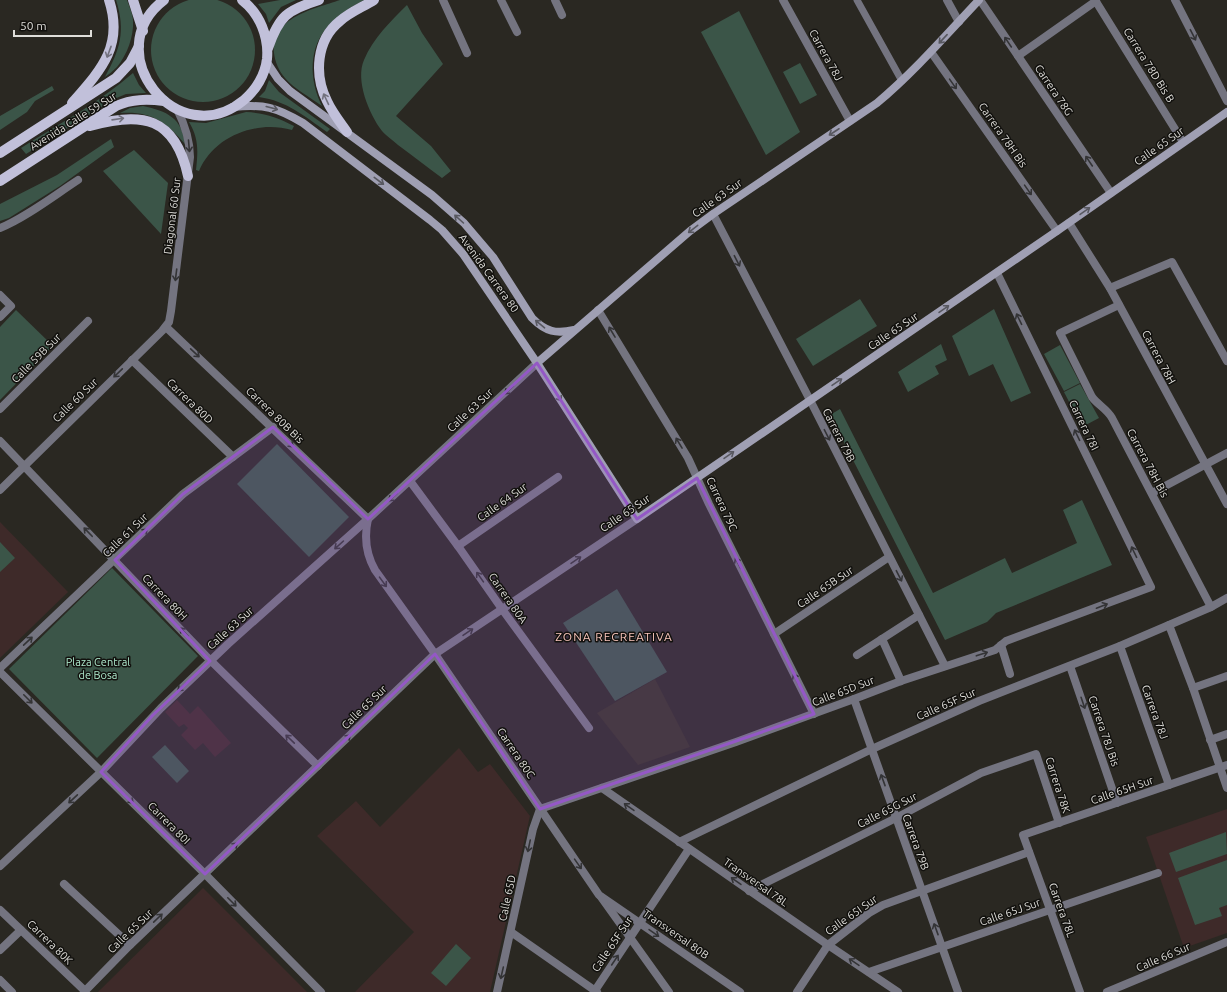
<svg xmlns="http://www.w3.org/2000/svg" width="1227" height="992" font-family="Ubuntu,sans-serif">
	<style>
		.built { fill: #343125 }
		.education { fill: #3e2a29 }
		.green { fill: #3b5548 }
		.lines { fill: none; stroke-linecap: round; stroke-linejoin: round }
		.pedestrian { stroke: #747480; stroke-width: 7 }
		.minor { stroke: #747480; stroke-width: 8 }
		.tertiary { stroke: #747480; stroke-width: 8 }
		.secondary { stroke: #9f9fb3; stroke-width: 8 }
		.primary { stroke: #c1c0da; stroke-width: 10 }
		.oneway { stroke: #343436 }
		.oneway2 { stroke: #585860 }
		.oneway3 { stroke: #72717e }
		.marked { fill: #9458c6; fill-opacity: 0.2; stroke: #9458c6; stroke-width: 3; stroke-linejoin: round }
		.labels { text-anchor: middle; stroke-width: 3; stroke-linejoin: round; paint-order: stroke }
		.street-label { font-size: 11px; fill: #dfdeda; stroke: #12110e }
		.park-label { font-size: 11px; fill: #ade8cb; stroke: #12110e }
		.neighbourhood-label { font-size: 12px; letter-spacing: 1px; fill: #fac7bd; stroke: #12110e }
	</style>
	<rect width="100%" height="100%" fill="#2a2822"/>
	<path class="built" d="M655,679L690,747L638,765L597,713Z"/>
	<g class="education">
		<path d="M0,522L68,592L0,658Z"/>
		<path d="M177,700L190,714L198,706L231,743L215,757L203,743L195,750L181,735L188,728L184,724L179,727L165,712Z"/>
		<path d="M459,748L478,772L490,764L530,816L490,992H355L414,932L317,836L356,801L380,827Z"/>
		<path d="M1227,809V933L1184,948L1146,837Z"/>
		<path d="M203,888L307,992H98Z"/>
	</g>
	<g class="green">
		<circle cx="203" cy="50" r="52"/>
		<path d="M116,0H127C129,6 133,14 133,21C134,36 127,55 117,67C113,71 109,74 105,77C120,49 126,32 116,0Z"/>
		<path d="M280,0H296L281,7L269,23L266,14L258,4Z"/>
		<path d="M340,0H364C351,7 339,14 329,25C308,47 309,80 322,106C310,97 294,89 285,78C279,71 275,62 274,53C271,17 314,9 340,0Z"/>
		<path d="M407,5L422,33L443,64L396,116L431,146L451,171L442,178C427,167 413,156 398,145C393,140 386,136 382,131C369,114 355,80 364,60C373,38 391,21 407,5Z"/>
		<path d="M739,11L800,132L766,155L701,32Z"/>
		<path d="M800,63L817,95L800,104L783,72Z"/>
		<path d="M133,73L139,85L146,93L126,94L114,99L26,154L21,148C59,124 100,102 133,73Z"/>
		<path d="M269,80L279,92L330,129L327,132C304,116 287,101 259,97L265,91Z"/>
		<path d="M52,86L54,90L35,101L27,112L0,130V116Z"/>
		<path d="M143,106C167,111 182,118 185,144C165,121 151,111 120,113L130,108Z"/>
		<path d="M246,112C265,113 277,117 294,126L292,130C256,120 214,136 199,171L196,170C198,151 199,139 189,122L206,123Z"/>
		<path d="M111,139L114,147L60,186L9,218L0,221V204L57,175Z"/>
		<path d="M134,150L168,183L161,234L103,171Z"/>
		<path d="M860,299L877,326L813,366L796,339Z"/>
		<path d="M994,309L1031,393L1011,402L993,364L969,376L952,336Z"/>
		<path d="M16,310L53,346L0,400V327Z"/>
		<path d="M941,344L947,360L935,366L939,374L908,392L898,372Z"/>
		<path d="M1060,345L1080,383L1064,391L1044,354Z"/>
		<path d="M1080,384L1099,418L1082,427L1064,392Z"/>
		<path d="M840,409L933,593L1005,558L1012,573L1077,543L1063,510L1082,500L1112,565L996,613L987,622L945,640L830,415Z"/>
		<path d="M277,444L349,517L309,557L237,484Z"/>
		<path d="M0,542L15,558L0,572Z"/>
		<path d="M112,568L198,656L97,758L9,669Z"/>
		<path d="M617,589L667,672L615,701L563,623Z"/>
		<path d="M165,745L189,771L177,783L152,757Z"/>
		<path d="M1226,832L1227,854L1176,872L1169,853Z"/>
		<path d="M1227,860V905L1219,908L1222,916L1195,925L1178,878Z"/>
		<path d="M456,944L471,958L446,986L431,973Z"/>
	</g>
	<g class="lines">
		<path class="pedestrian" d="M857,0L902,81"/>
		<g class="minor">
			<path d="M443,0L467,53"/>
			<path d="M501,0L517,32"/>
			<path d="M555,0L562,15"/>
			<path d="M783,0L850,121"/>
			<path d="M947,0L959,22"/>
			<path d="M980,0L1111,193"/>
			<path d="M1095,0L1183,142"/>
			<path d="M1175,0L1227,101"/>
			<path d="M931,52L1057,231"/>
			<path d="M1018,56L1096,1"/>
			<path d="M713,214L810,400L945,666"/>
			<path d="M1069,223L1110,288L1227,504"/>
			<path d="M0,228C25,218 55,195 78,180"/>
			<path d="M1110,288L1172,262L1227,361"/>
			<path d="M0,295L11,306L0,317"/>
			<path d="M1119,305L1060,333L1092,397C1098,405 1107,409 1112,418L1211,607"/>
			<path d="M166,327L368,519"/>
			<path d="M132,360L233,457"/>
			<path d="M0,409L88,321"/>
			<path d="M410,481L458,546L502,609L589,728"/>
			<path d="M1152,493L1227,453"/>
			<path d="M458,546L558,477"/>
			<path d="M1169,625L1193,688L1227,788"/>
			<path d="M774,634L889,557"/>
			<path d="M882,639L901,681"/>
			<path d="M1001,645L1010,674"/>
			<path d="M1120,646L1169,785"/>
			<path d="M857,655L919,615"/>
			<path d="M1070,666L1117,803"/>
			<path d="M0,668L183,494L273,427"/>
			<path d="M1193,688L1227,676"/>
			<path d="M854,699L901,681L995,650L1006,641L1151,587L997,273"/>
			<path d="M1210,740L1227,734"/>
			<path d="M679,842L872,749L979,701L1120,646L1211,607L1227,598"/>
			<path d="M64,884L130,945"/>
			<path d="M749,891L896,818L981,773L1036,754L1059,823"/>
			<path d="M601,897L669,992"/>
			<path d="M511,932L597,992"/>
			<path d="M0,950L21,930"/>
			<path d="M869,972L1158,873"/>
			<path d="M0,980L12,992"/>
			<path d="M497,992L533,829L540,809"/>
			<path d="M594,992L689,849"/>
			<path d="M797,992L828,945L869,913L883,905L1029,852"/>
			<path d="M1080,992L1023,835L1227,765"/>
			<path d="M1107,992L1227,942"/>
		</g>
		<g class="tertiary">
			<path d="M598,310L688,458L709,504L814,714"/>
			<path d="M0,441L206,656L318,766"/>
			<path d="M0,490L162,331L169,322L171,311L190,157C190,139 185,125 177,109"/>
			<path d="M368,519C364,537 366,554 375,570L435,654L599,895L740,992"/>
			<path d="M0,672L205,874L321,992"/>
			<path d="M602,788L828,945L898,992"/>
			<path d="M540,809L736,742L854,699L958,992"/>
			<path d="M0,866L101,772L161,708L228,644L368,519L537,363"/>
			<path d="M0,910L85,991"/>
			<path d="M84,992L130,945L435,654L637,519"/>
		</g>
		<g class="secondary">
			<path d="M266,61L278,79L290,91L432,195L464,223L493,257L532,318C546,332 556,334 574,330"/>
			<path d="M233,107C264,104 276,107 303,123L430,220L442,230L463,254L537,363L637,519L1057,231L1227,112"/>
			<path d="M537,363L690,231L713,214L877,103C914,72 946,35 979,0"/>
		</g>
		<g class="primary">
			<path d="M133,0L143,31"/>
			<path d="M164,0C97,51 177,155 244,100C256,90 265,75 267,59C269,37 260,14 242,0"/>
			<path d="M268,48C279,16 287,10 319,0"/>
			<path d="M72,103C101,70 124,46 109,0"/>
			<path d="M90,126C142,111 175,117 188,176"/>
			<path d="M347,132C340,122 332,112 327,101C314,75 316,40 340,21C350,12 363,7 374,0"/>
			<path d="M0,153L116,78L130,63L139,46"/>
			<path d="M0,181L116,106C132,99 147,99 164,101"/>
		</g>
	</g>
	<defs><path id="oneway-shaft" d="M-6 0H5M1.5-3L5.5 0L1.5 3" fill="none" stroke-width="1.6" stroke-linecap="round" stroke-linejoin="round"/></defs>
	<g class="oneway">
		<use href="#oneway-shaft" transform="translate(1193 35) rotate(63)"/>
		<use href="#oneway-shaft" transform="translate(1008 42) rotate(-124)"/>
		<use href="#oneway-shaft" transform="translate(953 84) rotate(55)"/>
		<use href="#oneway-shaft" transform="translate(189 146) rotate(85)"/>
		<use href="#oneway-shaft" transform="translate(1089 161) rotate(-124)"/>
		<use href="#oneway-shaft" transform="translate(1028 190) rotate(55)"/>
		<use href="#oneway-shaft" transform="translate(737 261) rotate(63)"/>
		<use href="#oneway-shaft" transform="translate(176 275) rotate(97)"/>
		<use href="#oneway-shaft" transform="translate(1019 319) rotate(-116)"/>
		<use href="#oneway-shaft" transform="translate(612 332) rotate(-121)"/>
		<use href="#oneway-shaft" transform="translate(195 353) rotate(43)"/>
		<use href="#oneway-shaft" transform="translate(118 373) rotate(136)"/>
		<use href="#oneway-shaft" transform="translate(509 390) rotate(137)"/>
		<use href="#oneway-shaft" transform="translate(827 435) rotate(63)"/>
		<use href="#oneway-shaft" transform="translate(1077 435) rotate(-116)"/>
		<use href="#oneway-shaft" transform="translate(289 443) rotate(44)"/>
		<use href="#oneway-shaft" transform="translate(679 443) rotate(-121)"/>
		<use href="#oneway-shaft" transform="translate(393 497) rotate(137)"/>
		<use href="#oneway-shaft" transform="translate(88 532) rotate(-134)"/>
		<use href="#oneway-shaft" transform="translate(143 533) rotate(-44)"/>
		<use href="#oneway-shaft" transform="translate(339 545) rotate(138)"/>
		<use href="#oneway-shaft" transform="translate(1134 552) rotate(-116)"/>
		<use href="#oneway-shaft" transform="translate(576 560) rotate(-34)"/>
		<use href="#oneway-shaft" transform="translate(738 563) rotate(-117)"/>
		<use href="#oneway-shaft" transform="translate(899 576) rotate(63)"/>
		<use href="#oneway-shaft" transform="translate(480 577) rotate(-125)"/>
		<use href="#oneway-shaft" transform="translate(383 582) rotate(54)"/>
		<use href="#oneway-shaft" transform="translate(1102 606) rotate(-21)"/>
		<use href="#oneway-shaft" transform="translate(184 632) rotate(-134)"/>
		<use href="#oneway-shaft" transform="translate(468 632) rotate(-34)"/>
		<use href="#oneway-shaft" transform="translate(28 641) rotate(-43)"/>
		<use href="#oneway-shaft" transform="translate(982 654) rotate(-18)"/>
		<use href="#oneway-shaft" transform="translate(796 679) rotate(-117)"/>
		<use href="#oneway-shaft" transform="translate(182 687) rotate(137)"/>
		<use href="#oneway-shaft" transform="translate(28 699) rotate(45)"/>
		<use href="#oneway-shaft" transform="translate(1083 703) rotate(71)"/>
		<use href="#oneway-shaft" transform="translate(290 739) rotate(-136)"/>
		<use href="#oneway-shaft" transform="translate(346 739) rotate(-44)"/>
		<use href="#oneway-shaft" transform="translate(883 780) rotate(-110)"/>
		<use href="#oneway-shaft" transform="translate(73 799) rotate(137)"/>
		<use href="#oneway-shaft" transform="translate(129 799) rotate(45)"/>
		<use href="#oneway-shaft" transform="translate(629 807) rotate(-145)"/>
		<use href="#oneway-shaft" transform="translate(529 846) rotate(102)"/>
		<use href="#oneway-shaft" transform="translate(233 847) rotate(-44)"/>
		<use href="#oneway-shaft" transform="translate(578 864) rotate(55)"/>
		<use href="#oneway-shaft" transform="translate(736 881) rotate(-145)"/>
		<use href="#oneway-shaft" transform="translate(232 902) rotate(45)"/>
		<use href="#oneway-shaft" transform="translate(158 918) rotate(-44)"/>
		<use href="#oneway-shaft" transform="translate(936 929) rotate(-110)"/>
		<use href="#oneway-shaft" transform="translate(654 933) rotate(35)"/>
		<use href="#oneway-shaft" transform="translate(615 960) rotate(-56)"/>
		<use href="#oneway-shaft" transform="translate(854 962) rotate(-146)"/>
		<use href="#oneway-shaft" transform="translate(502 973) rotate(103)"/>
	</g>
	<g class="oneway2">
		<use href="#oneway-shaft" transform="translate(943 39) rotate(133)"/>
		<use href="#oneway-shaft" transform="translate(272 108) rotate(15)"/>
		<use href="#oneway-shaft" transform="translate(834 132) rotate(147)"/>
		<use href="#oneway-shaft" transform="translate(379 181) rotate(37)"/>
		<use href="#oneway-shaft" transform="translate(1085 211) rotate(-35)"/>
		<use href="#oneway-shaft" transform="translate(459 219) rotate(-138)"/>
		<use href="#oneway-shaft" transform="translate(693 229) rotate(142)"/>
		<use href="#oneway-shaft" transform="translate(944 309) rotate(-35)"/>
		<use href="#oneway-shaft" transform="translate(540 324) rotate(-140)"/>
		<use href="#oneway-shaft" transform="translate(837 382) rotate(-34)"/>
		<use href="#oneway-shaft" transform="translate(558 396) rotate(57)"/>
		<use href="#oneway-shaft" transform="translate(729 455) rotate(-35)"/>
	</g>
	<g class="oneway3">
		<use href="#oneway-shaft" transform="translate(109 52) rotate(110)"/>
		<use href="#oneway-shaft" transform="translate(326 99) rotate(-115)"/>
		<use href="#oneway-shaft" transform="translate(118 119) rotate(-8)"/>
	</g>
	<path class="marked" d="M537,363L637,519L697,478L814,714L540,809L435,654L205,874L101,772L153,715L210,661L115,560L183,494L273,427L368,519Z"/>
	<g class="labels">
		<g class="street-label">
			<text transform="translate(826 55) rotate(61)" y="4">Carrera 78J</text>
			<text transform="translate(1149 65) rotate(58)" y="4">Carrera 78D Bis B</text>
			<text transform="translate(1054 90) rotate(56)" y="4">Carrera 78G</text>
			<text transform="translate(73 121) rotate(-32)" y="4">Avenida Calle 59 Sur</text>
			<text transform="translate(1003 135) rotate(55)" y="4">Carrera 78H Bis</text>
			<text transform="translate(1159 146) rotate(-35)" y="4">Calle 65 Sur</text>
			<text transform="translate(717 198) rotate(-35)" y="4">Calle 63 Sur</text>
			<text transform="translate(172 216) rotate(-83)" y="4">Diagonal 60 Sur</text>
			<text transform="translate(489 273) rotate(54)" y="4">Avenida Carrera 80</text>
			<text transform="translate(893 331) rotate(-34)" y="4">Calle 65 Sur</text>
			<text transform="translate(1159 357) rotate(62)" y="4">Carrera 78H</text>
			<text transform="translate(36 358) rotate(-45)" y="4">Calle 59B Sur</text>
			<text transform="translate(75 400) rotate(-44)" y="4">Calle 60 Sur</text>
			<text transform="translate(190 401) rotate(44)" y="4">Carrera 80D</text>
			<text transform="translate(470 410) rotate(-43)" y="4">Calle 63 Sur</text>
			<text transform="translate(275 415) rotate(44)" y="4">Carrera 80B Bis</text>
			<text transform="translate(1084 425) rotate(64)" y="4">Carrera 78I</text>
			<text transform="translate(839 435) rotate(63)" y="4">Carrera 79B</text>
			<text transform="translate(1148 463) rotate(62)" y="4">Carrera 78H Bis</text>
			<text transform="translate(502 502) rotate(-35)" y="4">Calle 64 Sur</text>
			<text transform="translate(722 504) rotate(65)" y="4">Carrera 79C</text>
			<text transform="translate(625 513) rotate(-34)" y="4">Calle 65 Sur</text>
			<text transform="translate(125 535) rotate(-44)" y="4">Calle 61 Sur</text>
			<text transform="translate(825 587) rotate(-34)" y="4">Calle 65B Sur</text>
			<text transform="translate(165 597) rotate(46)" y="4">Carrera 80H</text>
			<text transform="translate(508 598) rotate(55)" y="4">Carrera 80A</text>
			<text transform="translate(230 628) rotate(-42)" y="4">Calle 63 Sur</text>
			<text transform="translate(843 691) rotate(-21)" y="4">Calle 65D Sur</text>
			<text transform="translate(946 704) rotate(-24)" y="4">Calle 65F Sur</text>
			<text transform="translate(364 707) rotate(-44)" y="4">Calle 65 Sur</text>
			<text transform="translate(1155 712) rotate(70)" y="4">Carrera 78J</text>
			<text transform="translate(1104 731) rotate(71)" y="4">Carrera 78J Bis</text>
			<text transform="translate(516 753) rotate(56)" y="4">Carrera 80C</text>
			<text transform="translate(1058 785) rotate(72)" y="4">Carrera 78K</text>
			<text transform="translate(1122 790) rotate(-19)" y="4">Calle 65H Sur</text>
			<text transform="translate(887 810) rotate(-27)" y="4">Calle 65G Sur</text>
			<text transform="translate(169 823) rotate(45)" y="4">Carrera 80I</text>
			<text transform="translate(916 842) rotate(70)" y="4">Carrera 79B</text>
			<text transform="translate(756 882) rotate(35)" y="4">Transversal 78L</text>
			<text transform="translate(507 898) rotate(-78)" y="4">Calle 65D</text>
			<text transform="translate(1062 910) rotate(70)" y="4">Carrera 78L</text>
			<text transform="translate(1010 912) rotate(-19)" y="4">Calle 65J Sur</text>
			<text transform="translate(851 915) rotate(-35)" y="4">Calle 65I Sur</text>
			<text transform="translate(130 931) rotate(-44)" y="4">Calle 65 Sur</text>
			<text transform="translate(676 934) rotate(35)" y="4">Transversal 80B</text>
			<text transform="translate(50 942) rotate(44)" y="4">Carrera 80K</text>
			<text transform="translate(612 944) rotate(-56)" y="4">Calle 65F Sur</text>
			<text transform="translate(1163 957) rotate(-23)" y="4">Calle 66 Sur</text>
		</g>
		<g class="park-label">
			<text x="98" y="666">Plaza Central<tspan x="98" dy="13">de Bosa</tspan></text>
		</g>
		<g class="neighbourhood-label">
			<text x="614" y="641">ZONA RECREATIVA</text>
		</g>
	</g>
	<path d="M14 30v6h77v-6" fill="none" stroke="#dfdeda" stroke-width="2"/>
	<text x="20" y="30" font-size="12" fill="#dfdeda" stroke="#12110e" stroke-width="3" paint-order="stroke">50 m</text>
</svg>
